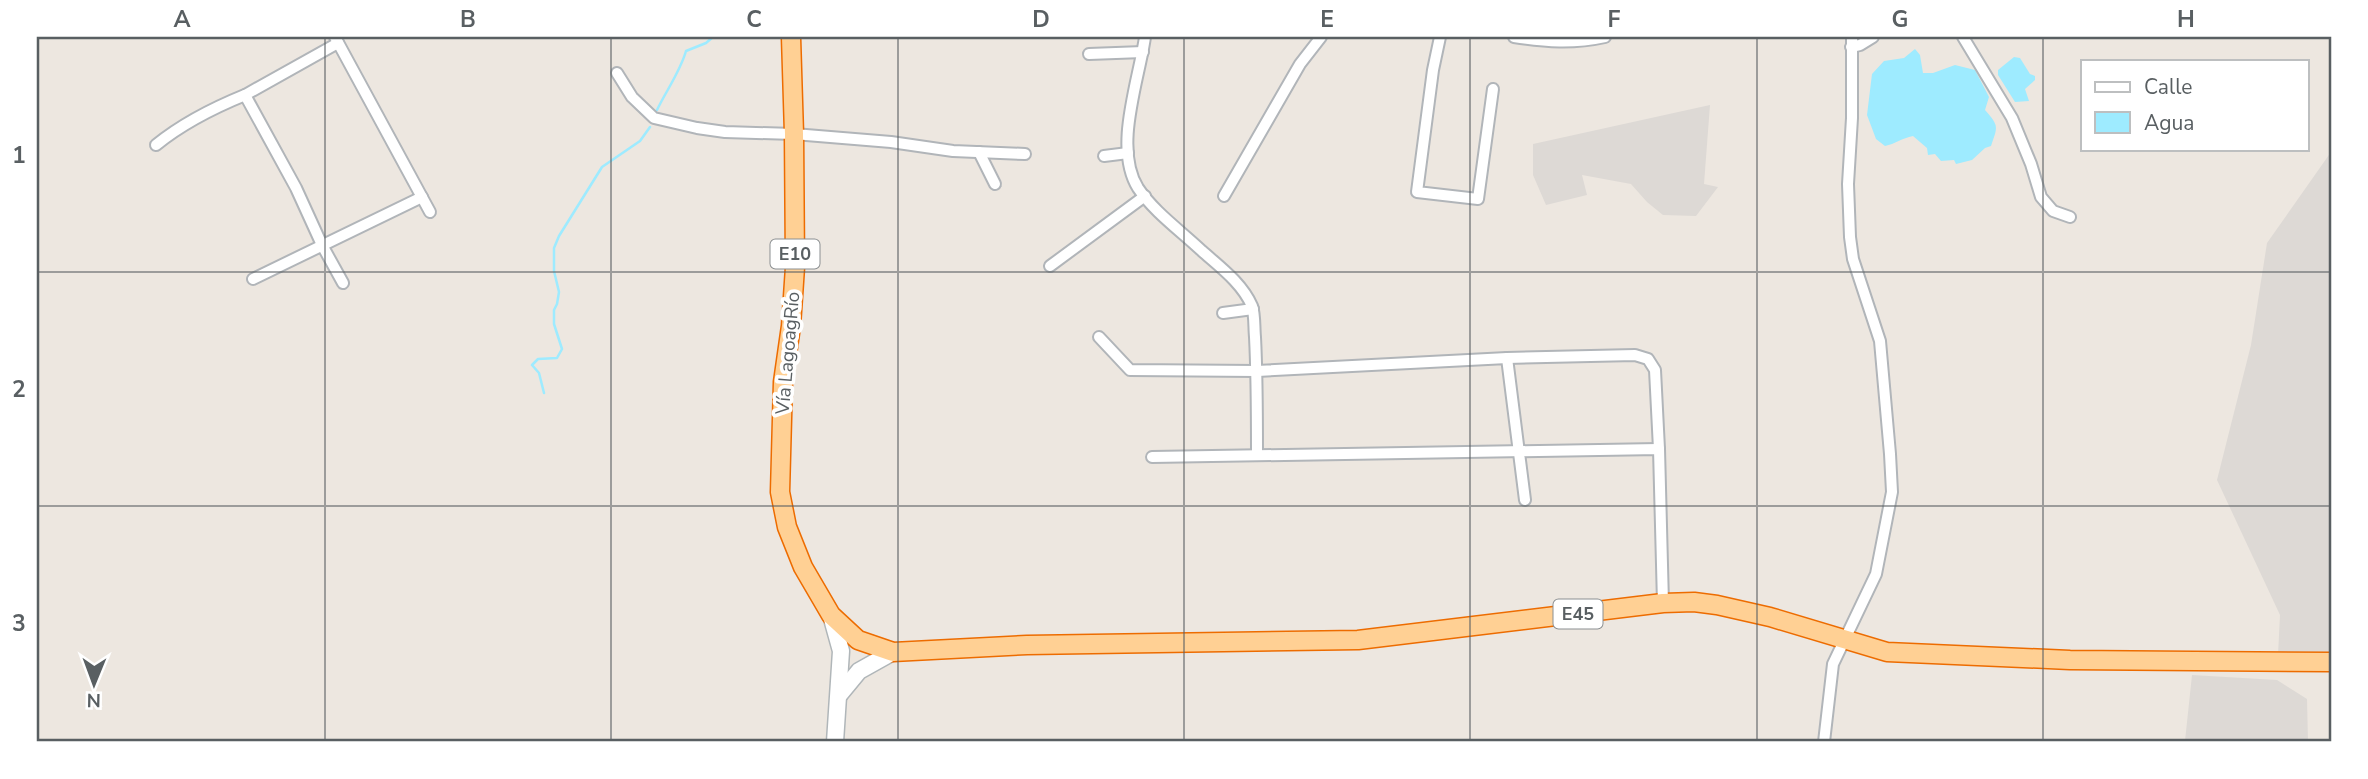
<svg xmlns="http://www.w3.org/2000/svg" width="2368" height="779" font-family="'Nunito Sans',sans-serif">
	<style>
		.industrial { fill: #ddd9d5 }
		.water { fill: #9eebff }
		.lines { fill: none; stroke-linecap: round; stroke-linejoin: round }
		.stream { stroke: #9eebff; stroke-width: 2.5 }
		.minor-casing { stroke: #b1b5b9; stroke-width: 14 }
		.secondary-casing { stroke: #b0b6b9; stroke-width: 19 }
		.trunk-casing { stroke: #ed6c00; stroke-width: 21 }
		.minor { stroke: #fff; stroke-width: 10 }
		.secondary { stroke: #fff; stroke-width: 16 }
		.trunk { stroke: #ffd094; stroke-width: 18 }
		.grid { fill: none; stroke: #595f62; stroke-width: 2; stroke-opacity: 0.55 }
		.labels { text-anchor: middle; stroke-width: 7; stroke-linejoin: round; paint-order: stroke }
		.shield { fill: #fff; stroke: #8b8f91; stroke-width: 2 }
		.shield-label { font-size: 18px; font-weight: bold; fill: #595f62 }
		.street-label { font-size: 19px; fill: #595f62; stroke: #fff }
		.neatline { fill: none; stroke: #595f62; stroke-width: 2.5 }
		.grid-label { font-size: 23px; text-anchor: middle; font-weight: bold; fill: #595f62 }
	</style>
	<rect width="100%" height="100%" fill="#ede7e0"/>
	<g class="industrial">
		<path d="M1710,105L1704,184L1718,187L1696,216L1663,215L1647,202L1631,184L1582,175L1587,195L1546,205L1533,175V144Z"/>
		<path d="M2331,152V655H2278L2280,615L2217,480L2251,345L2267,243Z"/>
		<path d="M2192,675L2277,680L2307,699L2308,742H2133L2185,741Z"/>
	</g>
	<g class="water">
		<path d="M1915,49L1920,55L1923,73H1933L1955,65L1975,70L1989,97L1985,110C1999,126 1998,126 1991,146L1985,148L1972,160L1956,164L1954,160L1941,161L1935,154L1928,155L1927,148L1913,136C1902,138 1895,144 1885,146L1876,139L1867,115L1872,74L1884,61L1904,58Z"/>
		<path d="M2014,57L2020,58L2030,74L2035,76V80L2025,89L2029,101L2015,102L1998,75V70Z"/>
	</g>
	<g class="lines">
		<g class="stream">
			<path d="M657,110C666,91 680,72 686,51L706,43L713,37"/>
			<path d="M544,393L539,373L532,365L538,359L557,358L562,349L554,324V310L557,304L559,292L554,271V248L559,236L602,167L640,141L650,127"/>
		</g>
		<g class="minor-casing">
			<g id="minor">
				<path d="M335,37L430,212"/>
				<path d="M1145,37C1139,80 1113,148 1138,188C1154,212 1181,231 1202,251C1220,267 1242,283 1252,306C1255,315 1254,327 1255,337C1257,376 1257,415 1257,454"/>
				<path d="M1440,37L1433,70L1417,192L1478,199L1493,89"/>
				<path d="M1514,37C1546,42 1573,44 1605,37"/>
				<path d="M1963,37L2012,118L2031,164L2041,197L2053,211L2070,217"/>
				<path d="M338,43L245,95L296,188L322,245L343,283"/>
				<path d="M1851,47L1860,45L1873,37"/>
				<path d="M1089,54L1143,52"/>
				<path d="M617,73L632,97L654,118L697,128L725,132L794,134L891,142L953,151L1025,154"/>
				<path d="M156,145C183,123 213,108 245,95"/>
				<path d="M979,152L995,184"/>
				<path d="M1104,156L1128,153"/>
				<path d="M1224,196L1300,64L1321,37"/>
				<path d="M1050,266L1145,196"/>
				<path d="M253,279L422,197"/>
				<path d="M1223,313L1253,309"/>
				<path d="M1099,337L1130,370L1257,371L1507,358L1525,500"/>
				<path d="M1507,358L1635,355L1648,359L1655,370L1659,449"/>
				<path d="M1152,457L1659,449L1663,603"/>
				<path d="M1824,742L1833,664L1876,574L1892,492L1890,454L1880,341L1853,259L1850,237L1848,184L1852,118V37"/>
			</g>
		</g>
		<g class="secondary-casing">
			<g id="secondary">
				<path d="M831,615L841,651L835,742"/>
				<path d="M840,694L859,671L893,652"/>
			</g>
		</g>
		<g class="trunk-casing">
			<path id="trunk" d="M791,37L794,134L795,267L791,326L783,382L780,492L787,527L803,567L831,615L858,640L893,652L1027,645L1358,640L1663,603L1694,602L1717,605L1770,617L1887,652L2070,660L2331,662"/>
		</g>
		<use href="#minor" class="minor"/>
		<use href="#secondary" class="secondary"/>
		<use href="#trunk" class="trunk"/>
	</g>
	<path class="grid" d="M325,37V742M611,37V742M898,37V742M1184,37V742M1470,37V742M1757,37V742M2043,37V742M37,272H2331M37,506H2331"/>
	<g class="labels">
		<g class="shield">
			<rect x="770.5" y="239.5" width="49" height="29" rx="5"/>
			<rect x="1553.5" y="599.5" width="49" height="29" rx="5"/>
		</g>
		<g class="shield-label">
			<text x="795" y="260">E10</text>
			<text x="1578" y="620">E45</text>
		</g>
		<g class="street-label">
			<text transform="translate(787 353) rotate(-85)" y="7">Vía LagoagRío</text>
		</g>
	</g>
	<rect width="2368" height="779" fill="none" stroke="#ffffff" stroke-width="77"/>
	<rect x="2081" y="60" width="228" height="91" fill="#ffffff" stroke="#bdbfc0" stroke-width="2"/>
	<rect x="2095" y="82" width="35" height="10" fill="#ffffff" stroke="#bdbfc0" stroke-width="2"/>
	<text x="2144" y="94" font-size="21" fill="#595f62">Calle</text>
	<rect x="2095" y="112" width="35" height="21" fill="#9eebff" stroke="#bdbfc0" stroke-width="2"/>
	<text x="2144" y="130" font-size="21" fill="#595f62">Agua</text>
	<g transform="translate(94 684) rotate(181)" stroke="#ffffff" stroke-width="5" paint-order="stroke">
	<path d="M0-5L12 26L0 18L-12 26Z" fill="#595f62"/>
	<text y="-10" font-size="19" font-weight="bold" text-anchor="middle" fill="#595f62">N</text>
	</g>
	<rect x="38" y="38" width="2292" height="702" class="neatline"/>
	<g class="grid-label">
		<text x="182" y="27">A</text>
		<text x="468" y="27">B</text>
		<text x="754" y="27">C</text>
		<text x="1041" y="27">D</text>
		<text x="1327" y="27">E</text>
		<text x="1614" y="27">F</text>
		<text x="1900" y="27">G</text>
		<text x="2186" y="27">H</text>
		<text x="19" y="163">1</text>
		<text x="19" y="397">2</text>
		<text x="19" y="631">3</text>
	</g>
</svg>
